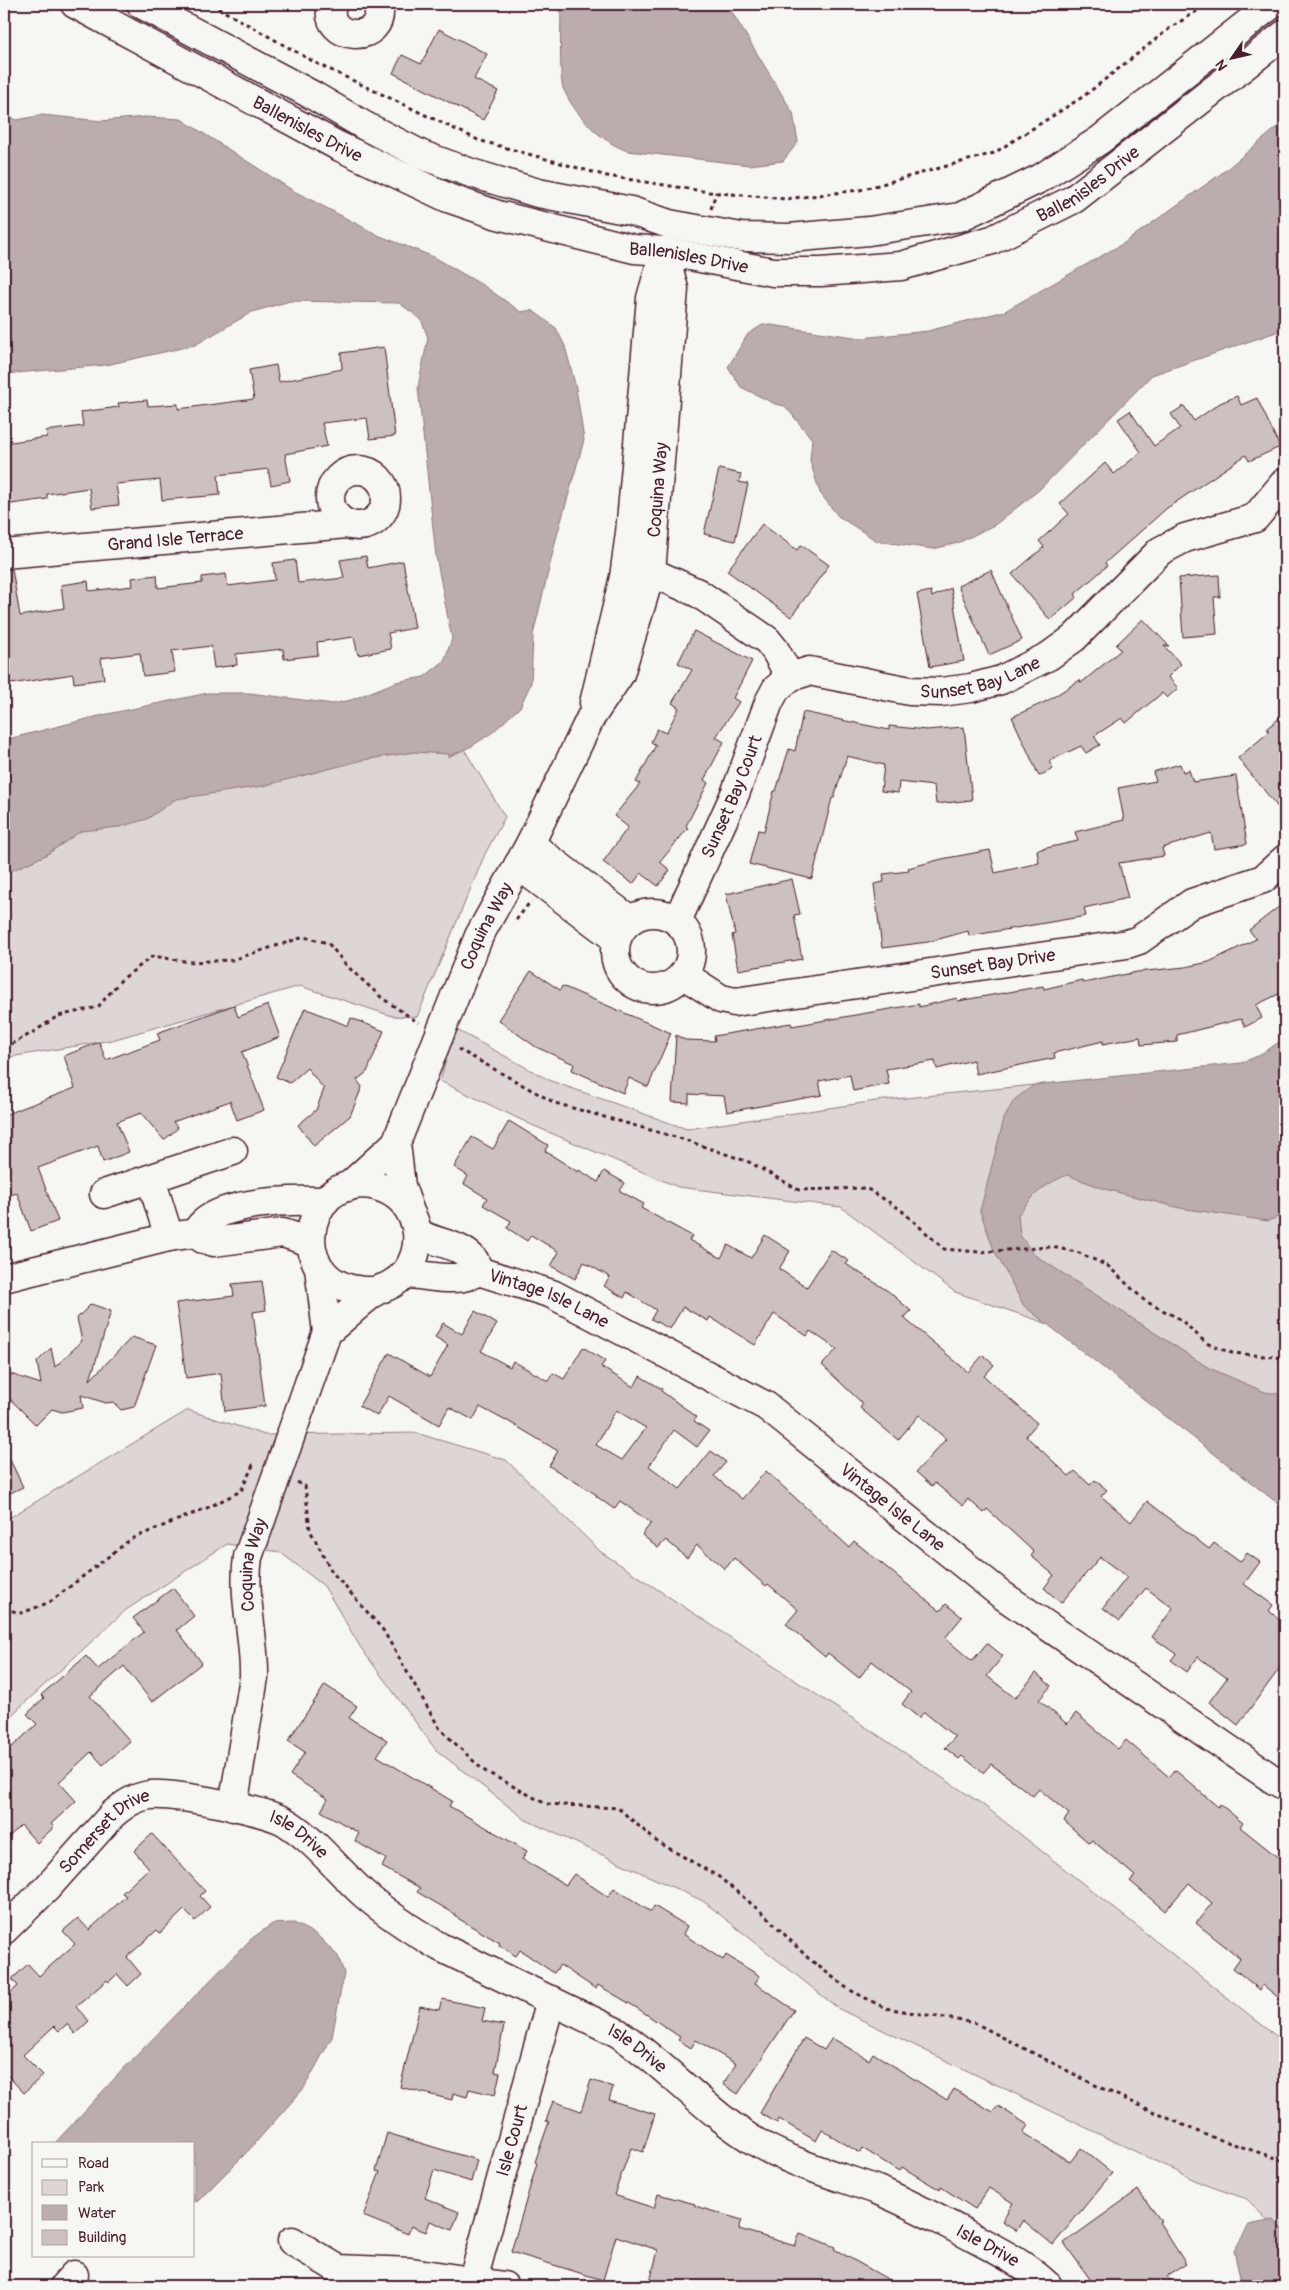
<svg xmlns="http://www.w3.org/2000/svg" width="1289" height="2290" font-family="Pangolin,sans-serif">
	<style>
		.green { fill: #ddd6d5; stroke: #947a80 }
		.water { fill: #bbadae; stroke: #8e747a }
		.building { fill: #ccc1c0; stroke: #4a1f2b; fill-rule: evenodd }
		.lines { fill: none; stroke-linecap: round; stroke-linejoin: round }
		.minor-casing { stroke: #4a1f2b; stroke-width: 31 }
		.path { stroke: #4a1f2b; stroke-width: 3; stroke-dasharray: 4 4; stroke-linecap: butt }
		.minor { stroke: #f6f6f2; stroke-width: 28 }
		.labels { text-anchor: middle; stroke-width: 4; stroke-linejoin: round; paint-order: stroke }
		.street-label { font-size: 18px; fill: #4a1f2b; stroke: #f6f6f2 }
	</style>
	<rect width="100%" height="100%" fill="#f6f6f2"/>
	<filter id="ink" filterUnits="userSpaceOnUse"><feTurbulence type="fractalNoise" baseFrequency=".02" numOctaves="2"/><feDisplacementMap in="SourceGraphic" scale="10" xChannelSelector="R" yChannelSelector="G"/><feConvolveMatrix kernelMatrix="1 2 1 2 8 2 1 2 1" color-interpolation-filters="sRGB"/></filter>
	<g filter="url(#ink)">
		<g class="green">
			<path d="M455,734L505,817L485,854L417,1017L392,1016L300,986L112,1040L4,1058V794Z"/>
			<path d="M455,1029L551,1081L687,1129L876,1101L1034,1085L1197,1189H1285V1413L1168,1365L955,1292L841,1207L678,1187L532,1125L440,1081Z"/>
			<path d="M188,1410L265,1435L416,1433L506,1460L601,1552L982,1804L1285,2043V2239L1247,2199L1203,2184L839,2009L703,1901L526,1820L436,1750L361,1648L324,1586L280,1552L227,1544L126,1610L4,1722V1521Z"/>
		</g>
		<g class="water">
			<path d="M561,4H727L793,113L798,142L783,161L749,165L628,151C602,143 574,114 563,88C559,77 561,20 561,4Z"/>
			<path d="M4,114L17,120L42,115L102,121L145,117L181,119L292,190L380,236L434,257L484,286L521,312L532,310L556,328L565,346L576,388L584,440L556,539L533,635L531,683L520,707L493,732L472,746L448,757L449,754L414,752L363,760L263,786L176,799L147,819L119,827L81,831L46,855L4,874V740L103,715L208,693H250L333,704L351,700L396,682L424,677L444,661L452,639L436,556L418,387L428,338L421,319L399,303L290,301L252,312L195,345L106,365L4,374Z"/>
			<path d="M1285,121V329L1152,375L1039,490L996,524L958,543L933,549L877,541L838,516L820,493L810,461L812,439L785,406L775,404L741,387L728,367L748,334L764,324L861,338L928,331L1005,311L1124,243L1222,173Z"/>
			<path d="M1285,1038V1214L1268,1221L1180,1208L1105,1189L1067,1175C1043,1185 1034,1194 1018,1215L1020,1235L1033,1254L1209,1368L1265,1392L1285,1395V1509L1024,1306L994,1250L980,1211L1004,1119L1014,1100L1034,1085L1241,1063L1260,1055Z"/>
			<path d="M294,1923L317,1935L338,1956L344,1973L332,2037L304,2088L249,2150L198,2201L194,2202V2144H54L128,2064L251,1939L272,1924Z"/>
			<path d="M1273,2220L1285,2232V2286H1242L1234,2251L1249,2225Z"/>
		</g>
		<g class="building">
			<path d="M439,29L487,54L474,79L498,91L483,120L393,73L402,55L421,64Z"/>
			<path d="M384,347L395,436L370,439L367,418L322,423L327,446L285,454L290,481L271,485L268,469L218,475L220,495L162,500L160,480L116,484L119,505L92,508L89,488L47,494V499L4,505V443L47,437L46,431L83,426L81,412L119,407L118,403L147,400L148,406L178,404V409L254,399L249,370L276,365L279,382L342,369L341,353Z"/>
			<path d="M1237,396L1241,405L1257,398L1280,447L1249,461L1246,455L1167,508L1105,563L1107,566L1075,594L1077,597L1050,620L1012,574L1044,547L1039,541L1069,514L1060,504L1105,463L1114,474L1141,452L1118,419L1130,411L1154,446L1180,428L1171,414L1184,406L1194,421L1220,403Z"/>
			<path d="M719,469L741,474L739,482L748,484L735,541L704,534Z"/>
			<path d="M762,524L797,550L801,545L829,565L791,617L727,571Z"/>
			<path d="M366,556L368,568L403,561L415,628L388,633L391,649L358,655L354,637L317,642L318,655L284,659L283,649L236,654L237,665L214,668L211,646L172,651L175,672L143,676L140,653L101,658L104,679L74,683L73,674L5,685L4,569H12L20,616L64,608L61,585L88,581L89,591L133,586L132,578L157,575L158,588L202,583V577L226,574L228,586L275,580L273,563L295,560L298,583L344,578L340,560Z"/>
			<path d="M991,570L1022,640L989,655L958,586Z"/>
			<path d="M1219,575L1220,597H1214L1217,634L1183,637L1179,578Z"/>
			<path d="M951,588L964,661L930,667L917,594L931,591L932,597Z"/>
			<path d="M1143,619L1169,646H1164L1181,664L1168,677L1178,688L1167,698L1162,693L1126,723L1122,718L1094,736L1100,745L1086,753L1081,746L1049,761L1053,769L1039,776L1012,717L1047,701L1080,680L1081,683L1121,650L1116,645Z"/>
			<path d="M694,631L752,661L733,698L739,702L716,737L724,742L704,780L708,783L686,826L688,828L660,862L670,870L658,886L641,873L633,884L603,862L628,827L614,816L640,784L636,782L656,745L651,742L657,729L666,733L679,708L672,703L692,670L678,663Z"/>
			<path d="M803,712L889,730V726L926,730L964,727L972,800L936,804L934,786L899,782L898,793L881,791L884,765L847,756L834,798H832L812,879L749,864L758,830L764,831L774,791H776L789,749L795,751Z"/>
			<path d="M1285,714V816L1238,758L1269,732L1267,728Z"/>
			<path d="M1180,764L1183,772L1189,770L1193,782L1236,776L1247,844L1214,849L1211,833L1162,848L1164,856L1119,863L1128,898L1084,908L1086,916L969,936L968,931L928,942L882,948L874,884L884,882L883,874L909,871L908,868L942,859L990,850L995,873L1039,863L1037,850L1078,841L1075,832L1124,820L1118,788L1156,781L1153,772Z"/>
			<path d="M792,879L800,914L794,915L802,959L738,970L732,935L735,934L726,894Z"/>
			<path d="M1285,902V991L1256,1005L1262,1018L1245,1027L1241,1019L1177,1035V1042L1141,1045L1140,1037L1103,1044V1041L1054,1053L1055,1058L976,1074L973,1060L937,1069L935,1061L886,1069L889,1084L853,1091L850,1075L819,1081L822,1095L727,1112L724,1096L689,1094V1103L672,1102L676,1035L685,1040L715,1041L714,1036L791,1023L792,1026L919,1004V1007L957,998L958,1001L1043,986L1044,989L1082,980L1083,983L1137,972L1185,967L1209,962L1256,939L1249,930Z"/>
			<path d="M531,971L560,990L562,986L671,1033L648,1087L629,1078L623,1093L572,1070L574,1064L536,1047L498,1020Z"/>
			<path d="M234,1005L238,1017L268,1005L280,1037L242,1052L264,1110L237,1120L230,1101L173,1122L178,1128L164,1140L141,1113L117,1122L129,1152L103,1162L98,1146L38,1168L58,1221L31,1231L17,1193L4,1197V1115L75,1088L64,1056L99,1042L106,1060L160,1040L157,1033Z"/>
			<path d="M305,1008L348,1026L351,1018L384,1031L367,1072L357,1080L362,1087L350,1116L314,1146L298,1125L316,1110L324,1089L307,1068L290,1083L276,1077Z"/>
			<path d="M509,1121L548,1145L545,1151L578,1172L579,1170L598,1182L604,1171L625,1183L620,1191L644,1204L641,1208L692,1236L689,1240L721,1258L728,1245L751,1258L765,1235L790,1251L779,1269L807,1287L831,1250L849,1261L846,1264L888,1291L911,1311L904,1318L968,1372L983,1355L994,1365L984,1376L1037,1423L1026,1436L1069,1476L1075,1471L1090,1485L1095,1480L1107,1490L1101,1496L1131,1522L1147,1501L1209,1549L1214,1543L1240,1562L1247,1553L1260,1562L1244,1584L1273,1605L1269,1611L1285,1623V1661L1238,1725L1209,1702L1227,1678L1198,1657L1187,1672L1171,1660L1176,1654L1152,1637L1173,1608L1146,1588L1120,1621L1103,1608L1127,1577L1100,1557L1061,1603L1044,1588L1054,1575L1031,1556L1034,1552L987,1509L984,1513L968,1499L963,1506L935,1483L932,1486L916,1472L946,1439L919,1415L898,1440L860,1408L863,1404L822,1365L837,1349L810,1331L807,1336L774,1314L755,1345L710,1317L708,1321L683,1307L670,1329L651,1319L656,1310L627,1292L624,1298L604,1286L610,1277L584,1262L575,1279L551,1266L559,1252L531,1235L527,1241L507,1228L511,1221L483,1205L487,1198L464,1184L468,1176L454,1167L472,1137L493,1149Z"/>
			<path d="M262,1281L266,1310L253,1312L265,1406L225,1411L221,1373L186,1378L176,1303L234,1296L232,1284Z"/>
			<path d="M91,1304L111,1311L90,1380L132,1337L156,1345L134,1407L121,1410L113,1402L106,1403L81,1395L83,1408L62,1412L52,1409L36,1425L4,1393V1372L41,1384L37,1362L51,1348L55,1367L82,1341L77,1318Z"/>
			<path d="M475,1311L497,1324L481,1351L510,1367L513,1361L548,1381L553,1373L564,1379L583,1347L605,1361L601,1367L634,1387L640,1376L662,1389L661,1391L697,1417L694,1421L709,1431L697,1447L674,1430L649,1466L680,1489L711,1451L726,1462L714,1476L742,1499L766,1471L849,1547L854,1541L940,1611L946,1604L962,1617L945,1638L972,1661L987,1643L1003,1656L987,1676L1015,1698L1036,1673L1051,1686L1039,1700L1067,1724L1076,1713L1118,1749L1126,1740L1169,1777L1175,1770L1218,1807L1220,1804L1243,1823L1240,1827L1285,1863V2003L1263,1985L1260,1990L1233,1968L1240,1958L1196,1923L1212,1903L1189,1883L1165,1911L1130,1881L1135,1876L1092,1840L1089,1843L1064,1821L1069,1814L1039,1789L1033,1796L991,1764L983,1773L962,1756L959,1759L945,1748L955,1737L924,1712L919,1718L902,1704L911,1692L872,1661L859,1678L828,1653L825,1657L786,1624L798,1610L768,1584L766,1586L734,1558L725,1569L697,1545L687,1558L666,1540L658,1548L642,1535L651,1523L620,1501L614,1509L596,1496L597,1495L549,1466L558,1451L506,1420V1421L480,1407L473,1420L449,1407L439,1425L389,1396L377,1416L359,1406L389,1353L430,1377L448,1345L435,1337L443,1323L462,1334ZM616,1410L646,1428L622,1460L596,1445Z"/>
			<path d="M4,1447L23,1487L4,1496Z"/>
			<path d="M173,1588L194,1616L177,1630L202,1663L152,1702L124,1666L90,1696L130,1741L103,1765L91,1752L59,1782L76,1801L51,1824L54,1827L37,1843L21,1825L4,1842V1737L12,1747L37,1724L27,1714L44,1698L41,1695L86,1656L98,1669L144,1632L133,1618Z"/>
			<path d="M325,1685L357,1706L349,1718L387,1740L377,1756L452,1801L449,1806L527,1851L522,1859L566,1885L574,1874L608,1897L614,1888L651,1912L654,1906L687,1926L683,1934L723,1960L726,1955L760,1976L755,1983L794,2010L738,2094L723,2084L736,2064L696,2040L691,2048L678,2040L680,2037L637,2008L598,1985L596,1989L560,1965L554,1973L520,1950L516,1956L499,1945L500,1943L454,1916L455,1914L417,1892L420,1888L382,1867L386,1859L355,1841L359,1833L321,1811L328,1799L290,1775L305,1752L288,1741Z"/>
			<path d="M152,1834L205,1891L200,1896L210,1907L195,1921L184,1910L160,1933L157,1930L127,1957L141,1974L128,1986L117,1974L109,1982L107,1980L76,2007L89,2021L75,2034L67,2024L59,2031L54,2026L23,2055L43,2075L24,2093L4,2072V1999L18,1986L12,1979L28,1964L39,1976L75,1944L63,1931L78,1918L89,1930L126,1896L122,1893L149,1868L134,1851Z"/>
			<path d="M442,1999L485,2008L482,2021L504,2025L495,2072L500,2073L495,2095L469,2089L467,2097L453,2093L452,2100L400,2087L420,2006L439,2010Z"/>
			<path d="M804,2038L824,2050L832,2038L869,2060L873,2053L947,2100L954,2089L993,2112L998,2106L1028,2125L1023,2133L1070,2162L1081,2148L1112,2173L1053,2245L1023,2220L1016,2231L1002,2222L1013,2203L989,2188L975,2209L941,2187L940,2190L902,2167L899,2171L862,2148L860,2153L822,2130L816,2141L779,2119L777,2123L760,2113Z"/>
			<path d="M591,2080L613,2087L609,2100L655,2114L643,2152L631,2148L614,2195L654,2208L658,2194L695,2204V2206L742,2220L739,2229L795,2246L800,2233L835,2247L834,2249L900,2286H649L658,2250L616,2236L603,2280L511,2252L537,2163L535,2162L549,2122L546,2121L553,2101L581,2111Z"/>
			<path d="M387,2133L477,2160L471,2182L434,2170L425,2198L459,2212L452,2230L430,2221L426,2232L411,2226L408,2234L363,2216L380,2172L376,2171Z"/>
			<path d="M1138,2190L1161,2221L1159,2222L1186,2264L1167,2276L1174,2286H1095L1064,2243Z"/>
		</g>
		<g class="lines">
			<g class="minor-casing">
				<g id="minor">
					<path id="s1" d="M75,4L338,146L448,198L498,215L634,249L664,251L773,272H821L901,266L992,240L1074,199L1285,34"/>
					<path d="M141,4L314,96L365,126L422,155L471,173L538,193L631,211L669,224L741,237L789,238L869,231L960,217L1041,178L1100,140L1272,4"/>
					<path d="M332,4C321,42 388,46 378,4"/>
					<circle cx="358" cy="498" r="28"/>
					<path id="s2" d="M4,554L347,524"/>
					<path d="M651,572L698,593L767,640L775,650L790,677"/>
					<path d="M594,703L624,577L630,533L651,298L664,253"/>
					<path d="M530,844L630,920"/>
					<path d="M518,865L616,939"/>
					<circle cx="653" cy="951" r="38"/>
					<path id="s3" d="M677,921L735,794L769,702L776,689L790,677L809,671L910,691L941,692L971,688L1001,680L1049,656L1074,638L1160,551L1185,538L1255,518L1285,482"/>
					<path id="s4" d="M684,975L721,999L735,1002L1127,944L1139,940L1192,903L1263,879L1285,859"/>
					<path id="s5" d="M396,1143L479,936L530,844L591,717L620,674L651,572L674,289L664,251"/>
					<path d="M151,1179L169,1237"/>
					<path d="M348,1187L396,1143L401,1186L409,1209"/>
					<path d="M104,1194L233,1151"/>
					<path d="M310,1242L283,1233L214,1242L203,1239L196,1233C210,1200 293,1200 325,1201"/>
					<path d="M319,1268L327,1332C342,1320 357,1305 373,1293C378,1289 385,1288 390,1285C415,1272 424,1240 412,1216C405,1199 390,1189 372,1185C299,1173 282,1295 375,1291"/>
					<path id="s6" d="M478,1271L552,1294L766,1406L1002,1595L1274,1780L1285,1786"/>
					<path d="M404,1274C428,1274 458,1285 478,1271C477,1268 476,1262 474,1260C461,1244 434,1243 418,1233"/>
					<path d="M4,1278L169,1237L196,1233"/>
					<path id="s7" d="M233,1807L254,1677C255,1637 242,1597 248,1557L327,1332"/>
					<path id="s8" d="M4,1930L47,1888L113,1814C125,1804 135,1797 150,1795C173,1793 268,1810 287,1823C316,1841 339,1872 365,1895C388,1915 413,1931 440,1947L618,2033C668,2066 708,2115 761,2145C797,2165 838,2176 877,2190C905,2201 932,2216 959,2230C990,2247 1022,2261 1048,2286"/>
					<path d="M292,2241L338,2269L411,2272L504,2286"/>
					<path id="s9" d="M473,2280L551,2000"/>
					<path d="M64,2286L74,2275"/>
				</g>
			</g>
			<g class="path">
				<path d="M211,4L316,63L478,140L607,176L709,192L786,199L860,190L994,153L1084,96L1170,28L1208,4"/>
				<path d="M711,209L716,192"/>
				<path d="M516,920L531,901"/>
				<path d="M4,1048L32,1033L58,1016L98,1007L121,980L153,956L190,962L232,960L304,937L328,943L347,966L382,998L419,1023"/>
				<path d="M458,1049L555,1103L682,1139L749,1162L799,1190L866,1188L900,1209L944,1249L979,1252L1051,1247L1077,1252L1108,1266L1145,1301L1180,1319L1206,1343L1232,1353L1285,1358"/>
				<path d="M297,1482L305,1486L310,1530L332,1572L383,1630L440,1729L483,1770L546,1804L618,1808L656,1841L719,1877L766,1916L808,1958L848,1989L885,2008L975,2023L1099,2087L1203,2134L1285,2161"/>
				<path d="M4,1609L22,1613L50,1602L131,1539L207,1508L241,1491L253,1465L256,1466"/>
			</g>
			<use href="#minor" class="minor"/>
		</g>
	</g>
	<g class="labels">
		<g class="street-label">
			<text dy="6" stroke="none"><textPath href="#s1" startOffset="264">Ballenisles Drive</textPath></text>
			<text dy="6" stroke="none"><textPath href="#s1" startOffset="1089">Ballenisles Drive</textPath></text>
			<text dy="6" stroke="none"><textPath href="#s1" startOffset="669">Ballenisles Drive</textPath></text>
			<text dy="6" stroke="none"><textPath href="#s5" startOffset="710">Coquina Way</textPath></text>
			<text dy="6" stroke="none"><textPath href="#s2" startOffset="172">Grand Isle Terrace</textPath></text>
			<text dy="6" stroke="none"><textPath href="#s3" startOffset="466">Sunset Bay Lane</textPath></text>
			<text dy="6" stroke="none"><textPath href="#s3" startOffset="136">Sunset Bay Court</textPath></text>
			<text dy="6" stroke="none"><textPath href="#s5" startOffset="235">Coquina Way</textPath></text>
			<text dy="6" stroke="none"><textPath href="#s4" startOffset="319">Sunset Bay Drive</textPath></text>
			<text dy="6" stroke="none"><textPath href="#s6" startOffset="76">Vintage Isle Lane</textPath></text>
			<text dy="6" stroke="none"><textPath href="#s6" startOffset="481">Vintage Isle Lane</textPath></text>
			<text dy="6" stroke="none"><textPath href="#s7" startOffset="245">Coquina Way</textPath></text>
			<text dy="6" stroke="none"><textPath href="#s8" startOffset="142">Somerset Drive</textPath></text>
			<text dy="6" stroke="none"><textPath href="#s8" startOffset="358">Isle Drive</textPath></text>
			<text dy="6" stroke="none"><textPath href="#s8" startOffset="762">Isle Drive</textPath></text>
			<text dy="6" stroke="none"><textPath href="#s9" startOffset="145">Isle Court</textPath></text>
			<text dy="6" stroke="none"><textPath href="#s8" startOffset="1168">Isle Drive</textPath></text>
		</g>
	</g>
	<rect width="1289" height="2290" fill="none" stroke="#f6f6f2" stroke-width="20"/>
	<rect x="10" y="10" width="1269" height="2270" fill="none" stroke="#4a1f2b" stroke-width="2" filter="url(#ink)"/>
	<rect x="32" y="2142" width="162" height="115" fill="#f6f6f2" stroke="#b1a0a2"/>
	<rect x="42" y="2159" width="25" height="8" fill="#f6f6f2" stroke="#b1a0a2"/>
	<text x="78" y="2168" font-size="15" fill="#4a1f2b">Road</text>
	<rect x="42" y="2180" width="25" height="15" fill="#ddd6d5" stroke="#b1a0a2"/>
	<text x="78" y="2192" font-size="15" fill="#4a1f2b">Park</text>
	<rect x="42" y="2205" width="25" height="15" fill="#bbadae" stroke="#b1a0a2"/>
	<text x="78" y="2218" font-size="15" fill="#4a1f2b">Water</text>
	<rect x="42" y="2230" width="25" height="15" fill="#ccc1c0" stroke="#b1a0a2"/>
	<text x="78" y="2242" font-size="15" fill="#4a1f2b">Building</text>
	<g transform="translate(1232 58) rotate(236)" stroke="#f6f6f2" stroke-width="4" paint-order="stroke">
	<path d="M0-4L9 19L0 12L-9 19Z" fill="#4a1f2b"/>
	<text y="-8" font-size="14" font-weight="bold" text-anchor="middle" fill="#4a1f2b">N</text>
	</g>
</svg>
